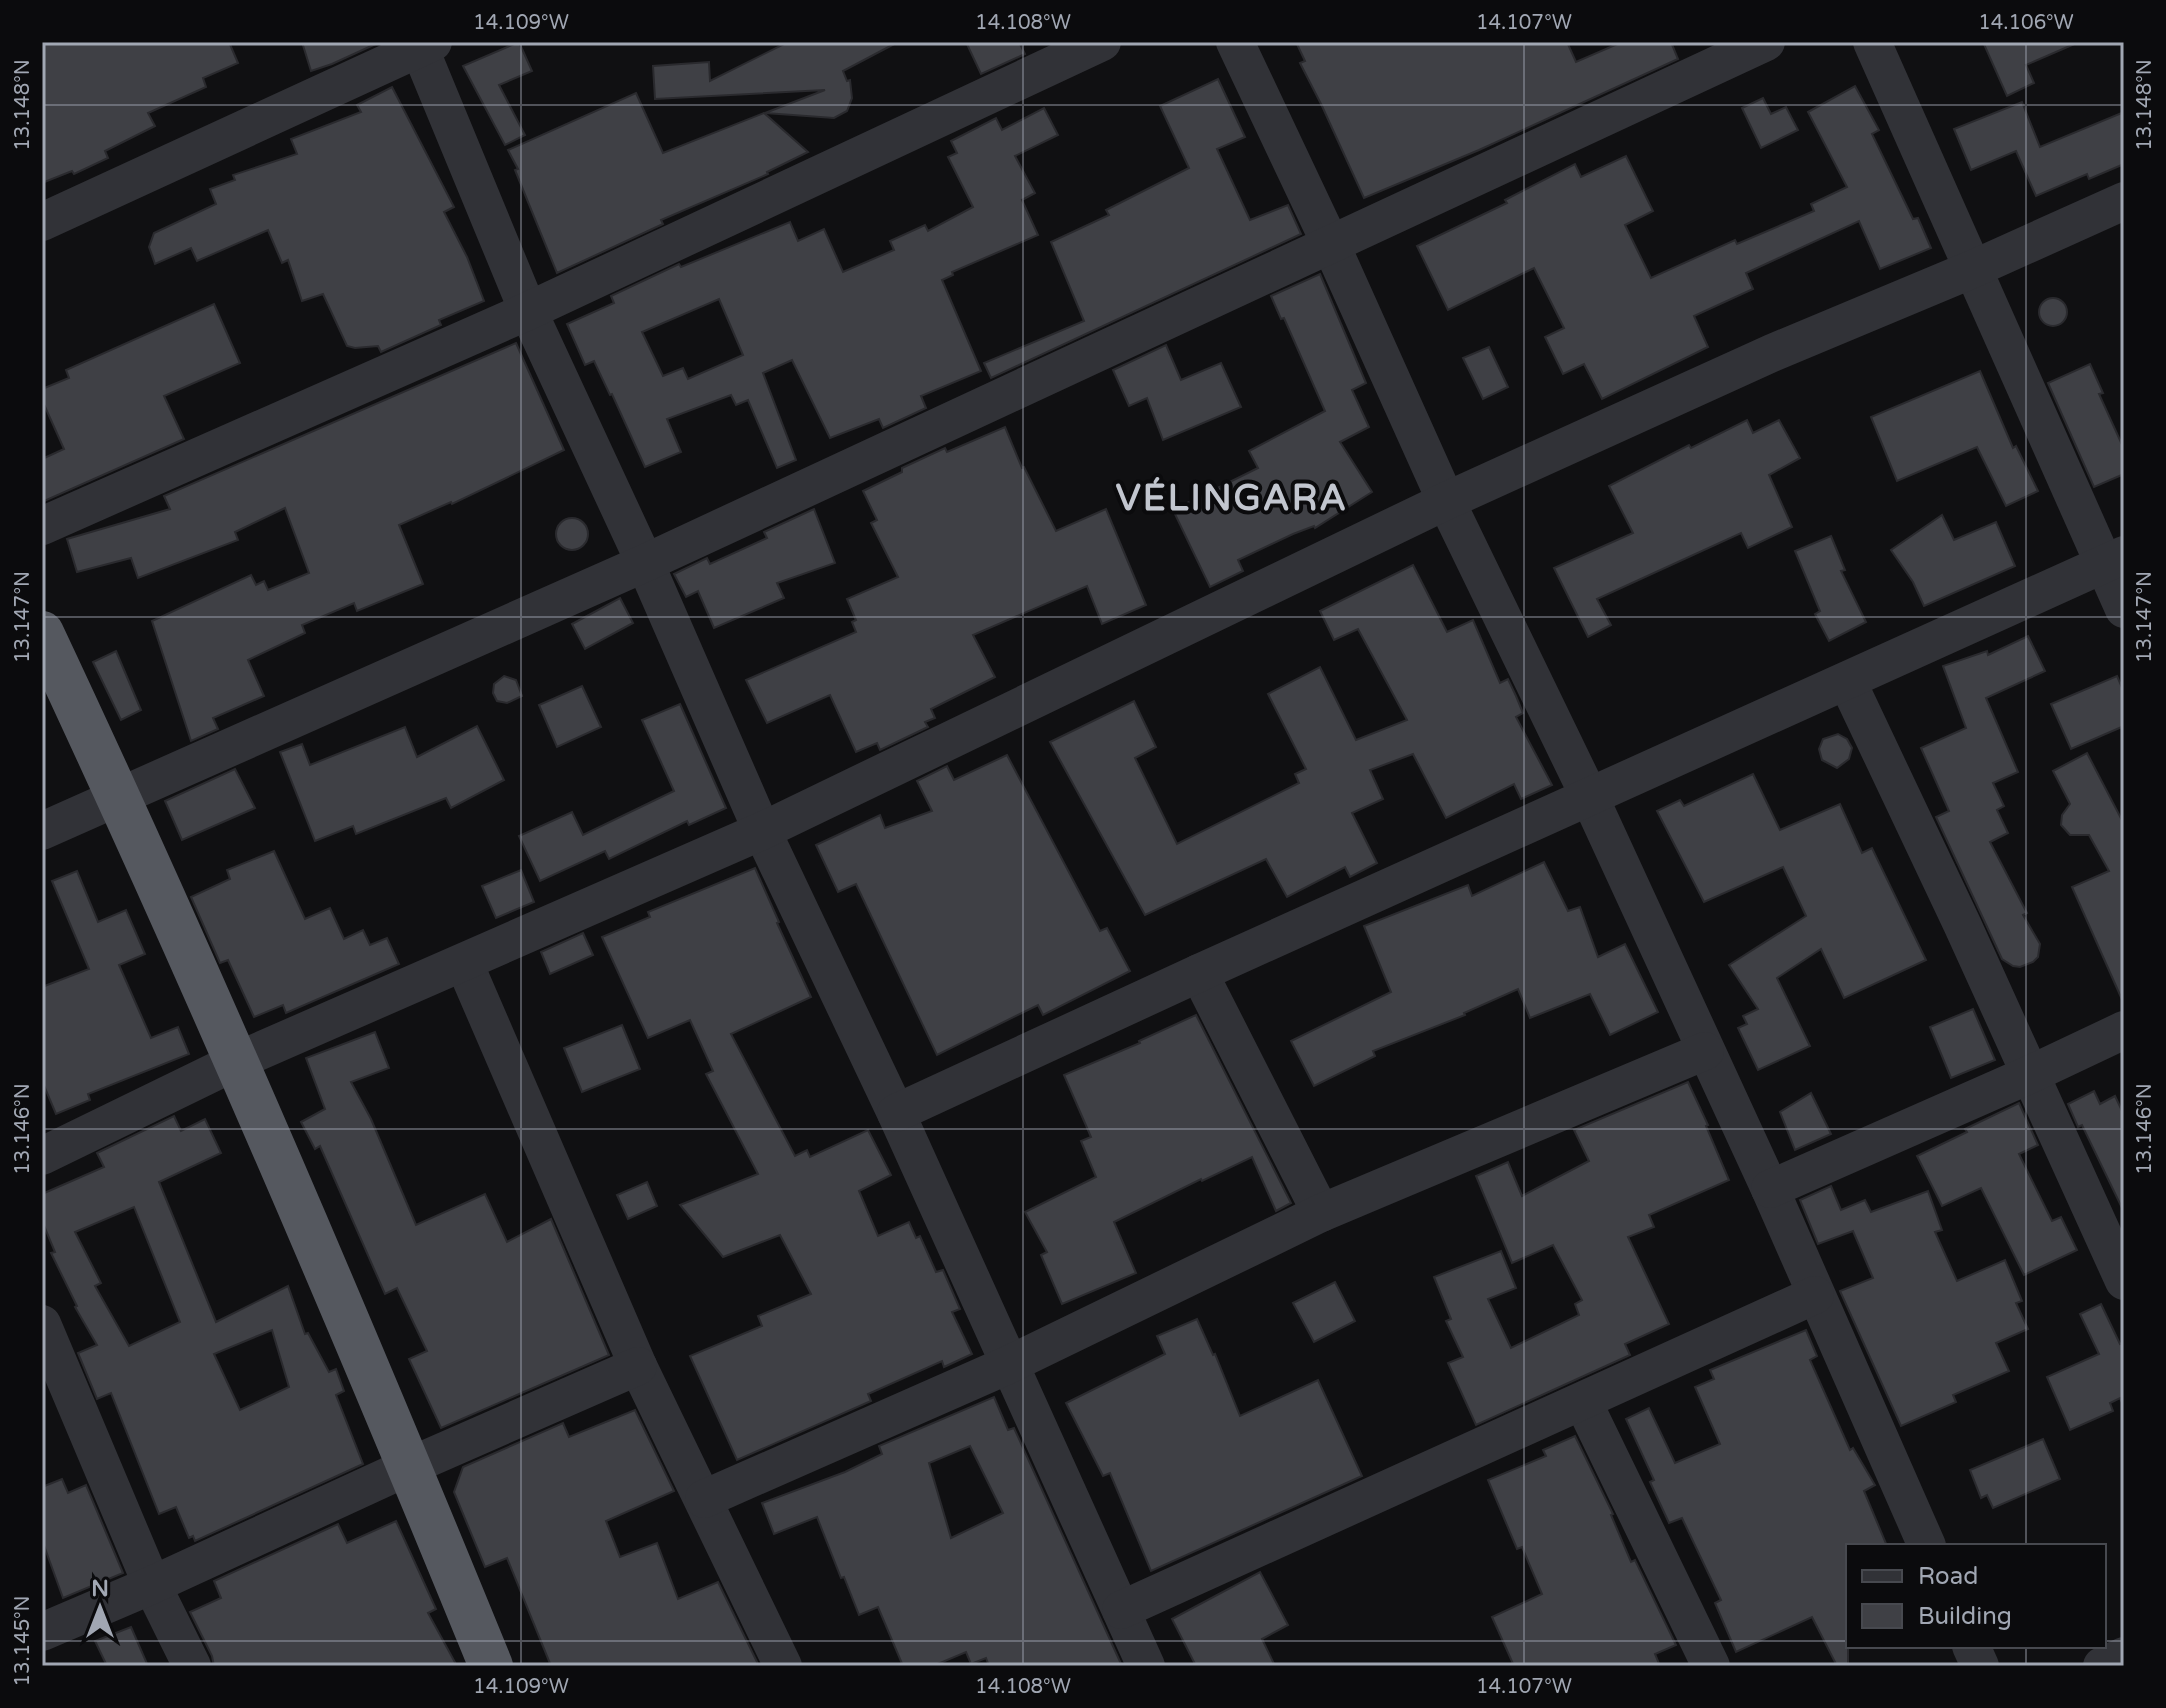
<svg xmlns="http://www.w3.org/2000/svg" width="2166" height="1708" font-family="'Varela Round',sans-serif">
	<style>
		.building { fill: #3f4045; stroke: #2a2a2e; stroke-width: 2; fill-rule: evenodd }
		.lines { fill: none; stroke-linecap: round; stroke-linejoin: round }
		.minor { stroke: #313237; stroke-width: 38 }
		.trunk { stroke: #55585f; stroke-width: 44 }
		.ticks { fill: none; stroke: #a1a7b3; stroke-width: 2; stroke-opacity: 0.45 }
		.labels { text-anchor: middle; stroke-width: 8; stroke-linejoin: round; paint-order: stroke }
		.district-label { font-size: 36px; font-weight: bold; letter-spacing: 2px; fill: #c2c6cf; stroke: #0b0b0d }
		.neatline { fill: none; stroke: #a1a7b3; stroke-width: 3 }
		.ticks-label { font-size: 20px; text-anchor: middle; fill: #a1a7b3 }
	</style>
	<rect width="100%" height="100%" fill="#101012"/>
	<g class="building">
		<path d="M42,42H229L238,63L203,78L206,87L148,113L155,126L105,151L108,158L74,174L72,171L42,183Z"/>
		<path d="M302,42H380L332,64L311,71Z"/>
		<path d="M519,42L532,71L499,85L525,135L505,145L463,66Z"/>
		<path d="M788,42H898L843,71L847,81L850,80L852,98L847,111L834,118L765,113L825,90L655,99L653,66L709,62L710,81Z"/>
		<path d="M966,42H1019L1025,54L981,74Z"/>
		<path d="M1296,42H1567L1576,62L1622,42H1671L1678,59L1479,150L1364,198L1322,106L1300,63L1305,61Z"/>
		<path d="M1983,42H2079L2026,65L2034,83L2007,96Z"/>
		<path d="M1218,79L1245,137L1217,149L1250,220L1288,205L1301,234L991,378L984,363L1084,321L1051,242L1109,215L1106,210L1189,168L1160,106Z"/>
		<path d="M1855,86L1879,130L1872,134L1913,219L1918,218L1931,248L1880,269L1859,221L1746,273L1753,289L1694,316L1708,347L1602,399L1584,364L1563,374L1545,337L1564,328L1534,268L1448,310L1417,246L1507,203L1505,200L1575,164L1581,177L1626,156L1653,211L1625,225L1651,278L1735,240L1737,244L1814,211L1811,204L1847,187L1808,112Z"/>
		<path d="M392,87L454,207L444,212L467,257L484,301L439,320L441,325L381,352L378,346L355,348L347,346L323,294L302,301L288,260L282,263L268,230L197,261L191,248L155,264L149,247L154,233L216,204L210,189L235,180L233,175L297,154L291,139L361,112L357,105Z"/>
		<path d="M636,93L663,153L764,113L808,152L767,172L768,174L661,220L663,224L557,273L515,170L518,169L508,150Z"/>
		<path d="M1763,98L1771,114L1786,107L1798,130L1761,148L1742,108Z"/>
		<path d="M2022,102L2040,147L2124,112V164L2089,179L2087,174L2036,196L2016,151L1971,170L1954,129Z"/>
		<path d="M1044,108L1058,135L1015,156L1035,193L1022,200L1038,235L952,272L953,275L942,280L981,371L921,396L926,408L883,428L879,419L830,438L792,360L763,373L796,460L777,468L748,400L736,405L731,395L667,419L681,452L645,467L612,394L610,395L594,361L585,365L567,324L614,303L611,296L679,264L681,267L790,222L798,241L824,229L843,272L894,250L890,241L925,225L928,231L973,207L948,157L957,153L951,141L996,118L1002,130ZM719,299L743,355L688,379L683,368L663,376L642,332Z"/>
		<path d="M1320,274L1366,383L1352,390L1369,427L1340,442L1372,492L1315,528L1314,526L1293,534L1238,560L1243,571L1210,587L1173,510L1258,468L1249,451L1325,411L1284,318L1281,319L1271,296Z"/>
		<circle cx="2053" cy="312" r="14"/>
		<path d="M214,304L240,363L164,396L184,439L42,502V459L64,449L42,400V389L69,378L66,370Z"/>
		<path d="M516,343L564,450L452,504L451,502L399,525L423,584L357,611L354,603L302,625L305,633L248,660L264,696L213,718L218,729L191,741L152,621L251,575L256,585L264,581L268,590L309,573L285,508L235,532L238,540L138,578L131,558L77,572L67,539L170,509L164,496Z"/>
		<path d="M1166,345L1181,380L1221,363L1241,407L1163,440L1147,398L1129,406L1113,370Z"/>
		<path d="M1489,347L1508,387L1483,399L1463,358Z"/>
		<path d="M2090,364L2103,393L2099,394L2124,449V474L2094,487L2048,383Z"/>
		<path d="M1980,371L2013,448L2016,446L2038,491L2006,506L1977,447L1897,481L1871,417Z"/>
		<path d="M1747,420L1753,433L1779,420L1800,458L1769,475L1792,527L1748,548L1741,533L1597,599L1611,625L1588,637L1554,568L1633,533L1609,486L1689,445L1691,448Z"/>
		<path d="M1005,427L1022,468L1024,467L1056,531L1106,509L1146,605L1102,624L1087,586L973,635L995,677L931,709L935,718L925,722L928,727L880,750L877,743L856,752L830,695L767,723L746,680L856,632L852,622L856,620L847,599L898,577L871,523L877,520L863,491L902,472V468L945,448L947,452Z"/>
		<path d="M814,509L835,563L777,583L784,598L714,628L698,591L686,597L674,574L707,558L710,564L767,538L764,532Z"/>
		<path d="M1942,515L1954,540L1996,522L2015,566L1924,606L1913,582L1891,550Z"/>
		<circle cx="572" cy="534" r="16"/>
		<path d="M1831,536L1845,570L1841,571L1866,622L1829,641L1815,614L1820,611L1795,551Z"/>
		<path d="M1413,565L1447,632L1473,620L1500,683L1508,679L1516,696L1523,713L1516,717L1552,785L1521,799L1514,784L1446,818L1413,754L1370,770L1383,799L1352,813L1377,863L1350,877L1345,867L1287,897L1266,859L1145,915L1050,742L1134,701L1156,747L1135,758L1177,844L1299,783L1295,774L1306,769L1268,694L1320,667L1356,740L1407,720L1358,629L1334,640L1320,611Z"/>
		<path d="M620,598L633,623L585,649L572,624Z"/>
		<path d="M2028,636L2045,671L1986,698L2018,772L1993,783L2004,806L1997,810L2008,833L1990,842L2027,913L2023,915L2040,944L2038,957L2033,962L2020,967L2013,966L2002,959L1936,817L1949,811L1921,748L1966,728L1943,666L1987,651L1988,655Z"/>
		<path d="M116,651L141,710L121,720L93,662Z"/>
		<path d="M504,676L516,680L522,696L507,703L497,701L493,693L494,684Z"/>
		<path d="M2117,676L2124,692V726L2071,749L2051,704Z"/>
		<path d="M582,686L601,727L557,747L539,705Z"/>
		<path d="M680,704L726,808L689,825L687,821L609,859L605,851L540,881L519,836L572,812L583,835L674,791L642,720Z"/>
		<path d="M477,726L504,780L451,808L446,798L356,834L353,826L315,841L280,752L302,744L310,765L405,727L417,757Z"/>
		<path d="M1838,734L1847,739L1852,748L1849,759L1837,768L1822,760L1819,749L1823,739Z"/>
		<path d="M2087,753L2124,824V1004L2072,887L2109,871L2089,835H2070L2061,825L2062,815L2070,804L2053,771Z"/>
		<path d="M1007,755L1100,931L1107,928L1130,971L1043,1015L1038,1005L937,1055L856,884L838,892L816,845L880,815L885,828L932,811L917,781L947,766L954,780Z"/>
		<path d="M235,769L255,808L182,840L165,801Z"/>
		<path d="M1753,774L1780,830L1840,804L1862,853L1872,848L1926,960L1844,998L1821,949L1777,978L1810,1046L1758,1070L1738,1028L1747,1024L1743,1016L1758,1009L1729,965L1806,916L1783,867L1704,902L1657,811L1680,800L1684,806Z"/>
		<path d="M274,851L305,919L330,908L344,939L363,930L370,945L387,938L399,964L286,1013L283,1005L254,1017L228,960L220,963L191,897L230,879L227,870Z"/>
		<path d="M1544,862L1568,911L1580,907L1598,957L1625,944L1658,1012L1610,1035L1590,994L1530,1018L1518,989L1464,1013L1465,1015L1373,1051L1375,1056L1314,1086L1291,1041L1391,992L1364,926L1468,885L1472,896Z"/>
		<path d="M755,868L779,922L777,923L811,997L731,1034L795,1156L807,1150L810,1157L868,1130L891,1175L859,1191L878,1236L909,1222L916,1238L920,1236L936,1272L943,1270L960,1309L952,1312L972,1354L944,1367L942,1361L868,1394L871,1401L737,1460L690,1356L762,1326L758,1316L811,1294L780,1235L723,1257L680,1205L758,1174L706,1074L713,1071L690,1020L648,1038L602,937L650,917L648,912Z"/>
		<path d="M521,870L534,902L496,918L482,886Z"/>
		<path d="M77,871L98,922L126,910L145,954L119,965L151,1038L178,1027L189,1054L88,1094L90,1100L56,1114L42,1081V987L89,969L52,881Z"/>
		<path d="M583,933L593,955L550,974L541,952Z"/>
		<path d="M1973,1009L1995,1060L1951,1078L1930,1027Z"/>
		<path d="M1196,1015L1291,1203L1276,1211L1252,1157L1202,1181L1201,1179L1114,1222L1136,1273L1062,1304L1041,1255L1047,1252L1025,1212L1096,1177L1081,1141L1091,1137L1064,1075L1140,1043L1139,1041Z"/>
		<path d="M622,1025L640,1069L582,1092L564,1048Z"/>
		<path d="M375,1032L389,1068L351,1082L371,1119L416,1225L485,1194L507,1242L551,1219L609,1355L441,1428L409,1359L427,1351L397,1288L385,1294L320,1146L315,1149L301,1122L325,1109L306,1058Z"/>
		<path d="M1688,1082L1708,1125L1706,1126L1729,1180L1649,1215L1654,1227L1628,1237L1669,1324L1625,1344L1630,1355L1476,1425L1448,1363L1463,1357L1446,1321L1451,1319L1434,1277L1501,1251L1516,1288L1488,1299L1511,1348L1579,1315L1575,1304L1582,1300L1553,1245L1512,1263L1476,1176L1508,1162L1522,1196L1589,1161L1574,1130Z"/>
		<path d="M2094,1091L2100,1104L2115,1096L2124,1115V1212L2082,1125L2078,1127L2068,1104Z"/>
		<path d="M1811,1093L1831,1134L1795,1150L1780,1112Z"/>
		<path d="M2019,1103L2038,1145L2019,1154L2052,1221L2061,1217L2077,1250L2024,1275L1981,1188L1942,1206L1917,1156L1967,1132L1965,1129Z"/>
		<path d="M174,1116L181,1131L205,1119L221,1153L159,1182L216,1322L288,1286L305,1334L308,1333L329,1372L336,1369L344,1391L336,1395L363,1464L195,1541L193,1536L189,1538L176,1507L159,1514L111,1393L97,1399L78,1353L97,1345L75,1307L77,1306L51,1253L55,1252L42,1221V1194L104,1167L97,1153ZM134,1207L180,1322L129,1346L95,1286L101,1283L75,1232ZM272,1330L289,1387L240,1410L214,1354Z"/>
		<path d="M647,1182L657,1206L628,1219L617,1195Z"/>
		<path d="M1831,1186L1841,1210L1865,1200L1871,1212L1928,1191L1942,1230L1935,1232L1957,1281L2005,1260L2022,1301L2016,1303L2028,1329L1996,1343L2009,1371L1953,1395L1956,1402L1901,1426L1840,1291L1873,1278L1853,1231L1818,1244L1800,1200Z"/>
		<path d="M1335,1282L1355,1321L1314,1342L1293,1303Z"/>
		<path d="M2101,1304L2120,1344L2124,1343V1407L2120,1398L2110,1403L2113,1411L2070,1430L2047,1377L2099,1354L2080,1314Z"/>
		<path d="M1197,1319L1213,1355L1215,1354L1240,1416L1318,1380L1362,1476L1151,1571L1110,1473L1103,1476L1066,1403L1165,1354L1157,1336Z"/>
		<path d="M1806,1330L1817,1356L1810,1360L1850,1450L1853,1448L1875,1485L1864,1491L1887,1546H1848V1666H1837L1812,1617L1736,1652L1715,1603L1721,1600L1682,1518L1669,1523L1650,1482L1654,1480L1626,1419L1649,1408L1675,1463L1720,1444L1695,1387L1714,1379L1710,1370Z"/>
		<path d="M994,1397L1008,1430L1014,1428L1122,1666H989L986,1658L971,1664L966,1652L933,1666H903L878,1607L859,1615L844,1577L841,1578L817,1517L774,1534L762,1503L845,1472L882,1454L879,1446ZM970,1446L1003,1513L951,1538L929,1463Z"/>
		<path d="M635,1410L674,1491L606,1521L620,1557L657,1543L678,1599L718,1582L759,1666H551L507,1558L485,1567L454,1492L463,1467L563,1423L569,1437Z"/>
		<path d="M1575,1436L1613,1514L1611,1515L1631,1562L1635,1560L1676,1645L1655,1654L1660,1666H1514L1492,1617L1542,1594L1522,1547L1517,1549L1488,1480L1546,1456L1543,1450Z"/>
		<path d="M2043,1439L2060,1479L1993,1508L1987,1495L1981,1498L1970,1470Z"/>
		<path d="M62,1479L68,1493L86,1485L123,1573L63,1598L42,1540V1487Z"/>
		<path d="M396,1521L436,1609L428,1613L457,1666H214L212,1656L190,1612L221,1598L214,1581L338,1524L347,1543Z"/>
		<path d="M1260,1572L1288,1625L1262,1639L1275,1666H1196L1172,1619Z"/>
		<path d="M131,1627L148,1666H107L95,1641Z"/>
	</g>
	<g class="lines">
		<g class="minor">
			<path d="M417,42L528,311L645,563L762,831L896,1113L1146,1666"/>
			<path d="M1235,42L1331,245L1446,501L1590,798L1770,1189L1927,1546"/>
			<path d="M1872,42L2124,609"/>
			<path d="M42,222L433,42"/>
			<path d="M42,526L528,311L1102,42"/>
			<path d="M1847,681L1962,924L2124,1281"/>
			<path d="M42,831L645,563L1766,42"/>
			<path d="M464,963L638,1366L783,1666"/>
			<path d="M1199,973L1321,1213"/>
			<path d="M896,1113L1199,973L2124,555"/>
			<path d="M42,1156L237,1061L762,831L1446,501L1772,353L1973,269L2124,201"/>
			<path d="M1770,1189L2031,1074L2124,1030"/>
			<path d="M42,1324L152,1585L192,1666"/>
			<path d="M1583,1402L1711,1666"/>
			<path d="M704,1499L1008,1365L1321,1213L1705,1051"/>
			<path d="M1121,1610L1815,1295"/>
			<path d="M42,1632L152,1585L408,1467L638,1366"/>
			<path d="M1971,1646L1980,1666"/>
			<path d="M2102,1666L2124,1656"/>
		</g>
		<path class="trunk" d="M42,633C202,973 349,1318 491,1666"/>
	</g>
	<path class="ticks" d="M521,42V1666M1023,42V1666M1524,42V1666M2026,42V1546M42,105H2124M42,617H2124M42,1129H2124M42,1641H1848M2104,1641H2124M2026,1646V1666"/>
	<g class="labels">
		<g class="district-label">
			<text x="1232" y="510">VÉLINGARA</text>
		</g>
	</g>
	<rect width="2166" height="1708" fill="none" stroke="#0b0b0d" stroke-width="88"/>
	<rect x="1846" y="1544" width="260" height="104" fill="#0b0b0d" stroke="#47494f" stroke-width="2"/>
	<rect x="1862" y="1570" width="40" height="12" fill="#313237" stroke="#47494f" stroke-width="2"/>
	<text x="1918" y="1584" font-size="24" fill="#a1a7b3">Road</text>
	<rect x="1862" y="1604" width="40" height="24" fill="#3f4045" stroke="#47494f" stroke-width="2"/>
	<text x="1918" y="1624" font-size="24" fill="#a1a7b3">Building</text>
	<g transform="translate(100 1608)" stroke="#0b0b0d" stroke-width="6" paint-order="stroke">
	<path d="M0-6L14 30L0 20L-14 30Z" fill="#a1a7b3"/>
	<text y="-12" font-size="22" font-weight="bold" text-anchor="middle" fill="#a1a7b3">N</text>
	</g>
	<rect x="44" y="44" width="2078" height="1620" class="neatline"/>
	<g class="ticks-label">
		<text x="521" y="29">14.109°W</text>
		<text x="1023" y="29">14.108°W</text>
		<text x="1524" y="29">14.107°W</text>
		<text x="2026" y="29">14.106°W</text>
		<text transform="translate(22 105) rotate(-90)" y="7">13.148°N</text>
		<text transform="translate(2144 105) rotate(-90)" y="7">13.148°N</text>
		<text transform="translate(22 617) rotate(-90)" y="7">13.147°N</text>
		<text transform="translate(2144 617) rotate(-90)" y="7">13.147°N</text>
		<text transform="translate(22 1129) rotate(-90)" y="7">13.146°N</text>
		<text transform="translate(2144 1129) rotate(-90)" y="7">13.146°N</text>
		<text transform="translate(22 1641) rotate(-90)" y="7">13.145°N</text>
		<text x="521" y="1693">14.109°W</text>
		<text x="1023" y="1693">14.108°W</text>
		<text x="1524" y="1693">14.107°W</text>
	</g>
</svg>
